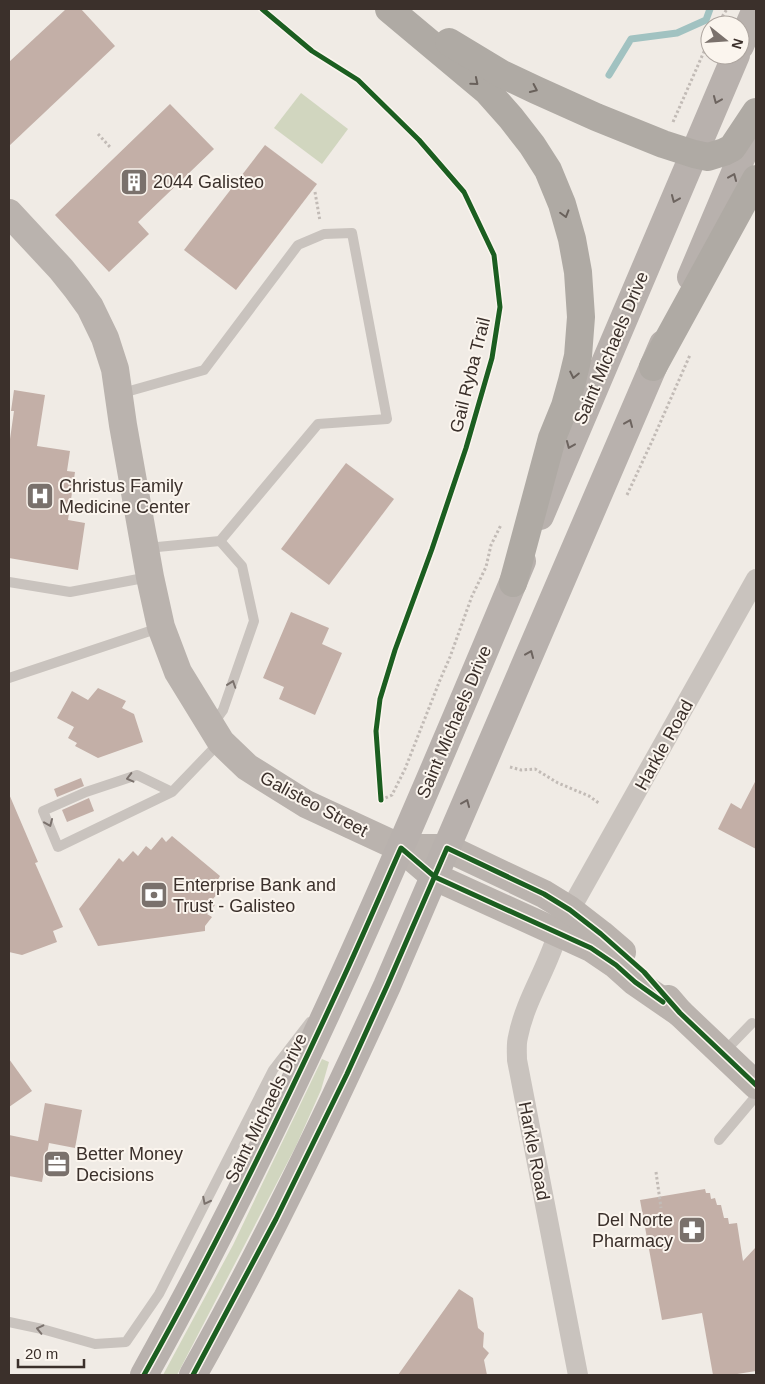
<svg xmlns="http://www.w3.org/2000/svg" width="765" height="1384" font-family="Helvetica,sans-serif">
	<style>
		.green { fill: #d1d6bf }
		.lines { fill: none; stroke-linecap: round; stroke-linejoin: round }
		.stream { stroke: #a1c2c1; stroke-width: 7 }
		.building { fill: #c3afa7 }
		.path { stroke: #c2bbb6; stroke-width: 3; stroke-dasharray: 2.5 2.5; stroke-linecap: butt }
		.lane { stroke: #c9c3be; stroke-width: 10 }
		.street { stroke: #c9c3be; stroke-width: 20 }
		.secondary { stroke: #bab3ae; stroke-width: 28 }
		.primary { stroke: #b8b1ad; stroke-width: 28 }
		.highway { stroke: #afaaa4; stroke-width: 28 }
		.cycleway-casing { stroke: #fbf5ee; stroke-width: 8 }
		.cycleway { stroke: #1b5e20; stroke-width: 5 }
		.oneway { stroke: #69615b }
		.oneway2 { stroke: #6d645f }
		.oneway3 { stroke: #7b726d }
		.labels { text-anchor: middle; stroke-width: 4; stroke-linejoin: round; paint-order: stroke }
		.poi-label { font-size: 18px; fill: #3b302b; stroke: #fbf5ee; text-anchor: start }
		.street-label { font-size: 18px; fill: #3b302b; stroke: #fbf5ee }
	</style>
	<rect width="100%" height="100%" fill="#f0ebe5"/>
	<g class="green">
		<path d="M301,93L348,129L322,164L274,128Z"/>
		<path d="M322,1059L329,1062L321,1090L296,1146L177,1375H163L233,1245Z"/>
	</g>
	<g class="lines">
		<path class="stream" d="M609,75L631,39L677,33L706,20L710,9"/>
	</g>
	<g class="building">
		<path d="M66,9H81L115,46L9,146V62Z"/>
		<path d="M170,104L214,149L138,222L149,234L109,272L55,215Z"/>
		<path d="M265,145L317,184L236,290L184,250Z"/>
		<path d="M14,390L45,395L37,446L70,451L67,471L75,472L68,520L85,523L78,570L9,558V446L14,411H11Z"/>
		<path d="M346,463L394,499L329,585L281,549Z"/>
		<path d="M291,612L329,628L322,644L342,653L315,715L279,699L284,687L263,678Z"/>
		<path d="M98,688L126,701L122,708L134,714L143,742L98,758L75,746L77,743L68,738L74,727L57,718L72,691L88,700Z"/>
		<path d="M81,778L84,786L57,797L54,789Z"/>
		<path d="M756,780V849L718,829L731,803L741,809Z"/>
		<path d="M9,794L38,862L35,863L63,927L53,931L57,942L22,955L9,952Z"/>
		<path d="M89,798L94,811L67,822L62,810Z"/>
		<path d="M172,836L220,876L216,883L223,888L211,901L215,905L207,914L212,917L205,926V931L98,946L79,909L119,858L123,862L133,851L138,856L146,846L151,850L162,837L166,842Z"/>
		<path d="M9,1059L32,1091L9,1107Z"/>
		<path d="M45,1103L82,1110L75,1148L49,1143L42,1182L9,1176V1135L38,1141Z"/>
		<path d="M705,1189L706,1193H710L711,1199L715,1198L717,1205H721L724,1218H728L729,1224L737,1223L743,1261L756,1247V1371L731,1375H713L702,1313L662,1320L640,1200Z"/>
		<path d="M459,1289L473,1298L478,1328L484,1333L483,1347L489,1353L484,1360L487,1375H398Z"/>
	</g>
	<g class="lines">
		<g class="path">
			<path d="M717,25L727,9"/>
			<path d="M673,122L710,38"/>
			<path d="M98,134L110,147"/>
			<path d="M315,192L320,221"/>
			<path d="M627,495L653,439L690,355"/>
			<path d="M510,767L521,770L535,769L558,783L589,796L600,804"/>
			<path d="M381,800L392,795L405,769L440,680L450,657L472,596L486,567L491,545L501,525"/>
			<path d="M656,1172L661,1208"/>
		</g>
		<g class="lane">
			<path d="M119,394L204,370L298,245L324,234L352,233L387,419L318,424L220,541L147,548"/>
			<path d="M9,582L70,592L149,577"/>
			<path d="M9,678L159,628"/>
			<path d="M213,724L223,710L254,621L242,566L220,541"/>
			<path d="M172,792L137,775L86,792L43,811L58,847L172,792L220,742"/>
			<path d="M723,1053L752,1023"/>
			<path d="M719,1140L756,1096"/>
			<path d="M9,1322L42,1329L95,1344L126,1342L159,1294L273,1070L310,1022"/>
		</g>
		<g class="street">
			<path d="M570,910L756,579"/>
			<path d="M558,932C548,968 525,1000 518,1037C516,1044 517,1052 517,1060L578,1375"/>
		</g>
		<g class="secondary">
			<path d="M9,213L61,269L77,289L90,307L105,338L115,369L123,425L150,577L161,627L178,672L221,742L247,767L306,804L401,848L435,877L591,948L616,965L635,982L680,1013"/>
			<path d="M401,848H447L544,894L570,910L601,934L622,952"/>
			<path d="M668,999L680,1013L756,1085"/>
		</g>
		<g class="primary">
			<path d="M740,46L756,9"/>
			<path d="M691,277L756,123"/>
			<path d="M540,516L736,55"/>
			<path d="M144,1375C290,1113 407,837 522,561"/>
			<path d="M193,1375C264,1249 327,1117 387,986L663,344"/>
		</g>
		<g class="highway">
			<path d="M389,9L487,91L511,118L532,145L548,170L562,204L572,239L578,272L581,317L578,356L572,381L565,406L552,438L513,583"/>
			<path d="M449,42L502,74L536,90L596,117L663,144L694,154L708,157L724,152L732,148L756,112"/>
			<path d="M653,367L756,179"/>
		</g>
		<g class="cycleway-casing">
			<g id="cycleway">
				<path d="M262,9L312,51L358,80L419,140L464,192L494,255L500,307L492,358L466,448L432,549L395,650L380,699L376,731L381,800"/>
				<path d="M144,1375C215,1248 280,1116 341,983C362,938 381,893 401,848L435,877L591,948L616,965L635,982L663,1002"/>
				<path d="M193,1375L276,1219L347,1074L387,986L447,848L544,894L570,910L601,934L644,972L680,1013L756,1085"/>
			</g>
		</g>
		<use href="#cycleway" class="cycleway"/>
	</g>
	<defs><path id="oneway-chevron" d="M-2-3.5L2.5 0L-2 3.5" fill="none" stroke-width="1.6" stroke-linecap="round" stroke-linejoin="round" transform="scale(1.25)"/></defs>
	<g class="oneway">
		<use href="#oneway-chevron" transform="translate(475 82) rotate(40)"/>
		<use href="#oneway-chevron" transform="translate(534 89) rotate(25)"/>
		<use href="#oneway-chevron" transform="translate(565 214) rotate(74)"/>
		<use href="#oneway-chevron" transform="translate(574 375) rotate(102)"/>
	</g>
	<g class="oneway2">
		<use href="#oneway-chevron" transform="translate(717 100) rotate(113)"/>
		<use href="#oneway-chevron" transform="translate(733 177) rotate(-67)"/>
		<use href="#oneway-chevron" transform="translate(675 199) rotate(113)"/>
		<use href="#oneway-chevron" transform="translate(629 423) rotate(-67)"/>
		<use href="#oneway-chevron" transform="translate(570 445) rotate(113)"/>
		<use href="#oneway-chevron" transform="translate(530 654) rotate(-67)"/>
		<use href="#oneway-chevron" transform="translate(466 803) rotate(-67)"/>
	</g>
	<g class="oneway3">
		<use href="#oneway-chevron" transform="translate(232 684) rotate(-71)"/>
		<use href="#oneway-chevron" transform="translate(130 778) rotate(166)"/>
		<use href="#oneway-chevron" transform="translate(49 823) rotate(67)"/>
		<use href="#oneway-chevron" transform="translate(206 1201) rotate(117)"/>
		<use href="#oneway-chevron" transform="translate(40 1329) rotate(-167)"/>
	</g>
	<defs>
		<g id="building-square" transform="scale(1.4375)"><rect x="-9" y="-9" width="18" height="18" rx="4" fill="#7a716c" stroke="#fbf5ee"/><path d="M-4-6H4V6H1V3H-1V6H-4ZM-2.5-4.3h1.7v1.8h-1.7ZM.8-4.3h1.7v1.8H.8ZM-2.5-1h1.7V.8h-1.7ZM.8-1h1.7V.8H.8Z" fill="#fff"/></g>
		<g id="hospital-square" transform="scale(1.4375)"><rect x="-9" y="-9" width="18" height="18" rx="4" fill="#7a716c" stroke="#fbf5ee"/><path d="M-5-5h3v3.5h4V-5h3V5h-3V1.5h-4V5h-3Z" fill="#fff"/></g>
		<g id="bank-square" transform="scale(1.4375)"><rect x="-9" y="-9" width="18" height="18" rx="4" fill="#7a716c" stroke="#fbf5ee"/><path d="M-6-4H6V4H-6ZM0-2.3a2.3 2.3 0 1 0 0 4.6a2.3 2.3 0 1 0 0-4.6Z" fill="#fff"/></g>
		<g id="office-square" transform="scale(1.4375)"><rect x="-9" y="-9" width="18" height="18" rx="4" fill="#7a716c" stroke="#fbf5ee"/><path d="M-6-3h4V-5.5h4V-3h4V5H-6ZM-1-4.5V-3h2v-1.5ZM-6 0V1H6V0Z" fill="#fff"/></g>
		<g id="pharmacy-square" transform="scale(1.4375)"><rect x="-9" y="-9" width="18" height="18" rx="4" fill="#7a716c" stroke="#fbf5ee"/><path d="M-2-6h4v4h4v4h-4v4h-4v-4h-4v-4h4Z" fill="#fff"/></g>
	</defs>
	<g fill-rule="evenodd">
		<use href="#building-square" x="134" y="182"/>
		<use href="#hospital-square" x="40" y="496"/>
		<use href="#bank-square" x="154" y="895"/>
		<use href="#office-square" x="57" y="1164"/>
		<use href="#pharmacy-square" x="692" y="1230"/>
	</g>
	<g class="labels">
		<g class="poi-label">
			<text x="153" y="188">2044 Galisteo</text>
			<text x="59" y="492">Christus Family<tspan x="59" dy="21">Medicine Center</tspan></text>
			<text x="173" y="891">Enterprise Bank and<tspan x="173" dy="21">Trust - Galisteo</tspan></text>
			<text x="76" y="1160">Better Money<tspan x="76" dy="21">Decisions</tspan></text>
			<text x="673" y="1226" text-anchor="end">Del Norte<tspan x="673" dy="21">Pharmacy</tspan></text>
		</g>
		<g class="street-label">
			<text transform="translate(611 348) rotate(-67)" y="6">Saint Michaels Drive</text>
			<text transform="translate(470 375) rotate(-76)" y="6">Gail Ryba Trail</text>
			<text transform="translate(454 722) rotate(-67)" y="6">Saint Michaels Drive</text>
			<text transform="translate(664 745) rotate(-61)" y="6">Harkle Road</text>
			<text transform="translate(314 804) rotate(28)" y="6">Galisteo Street</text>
			<text transform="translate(266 1108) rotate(-64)" y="6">Saint Michaels Drive</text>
			<text transform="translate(534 1151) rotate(79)" y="6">Harkle Road</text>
		</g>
	</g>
	<rect width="765" height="1384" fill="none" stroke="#3b302b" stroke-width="20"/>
	<g transform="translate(725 40) rotate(107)"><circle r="24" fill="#fbf5ee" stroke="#aea6a0"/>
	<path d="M0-4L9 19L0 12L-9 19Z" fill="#7a716c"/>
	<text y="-8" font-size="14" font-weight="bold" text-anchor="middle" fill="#3b302b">N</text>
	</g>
	<path d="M18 1359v8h66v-8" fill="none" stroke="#3b302b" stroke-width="2.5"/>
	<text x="25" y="1359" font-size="15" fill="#3b302b" stroke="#fbf5ee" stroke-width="4" paint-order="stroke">20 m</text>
</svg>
